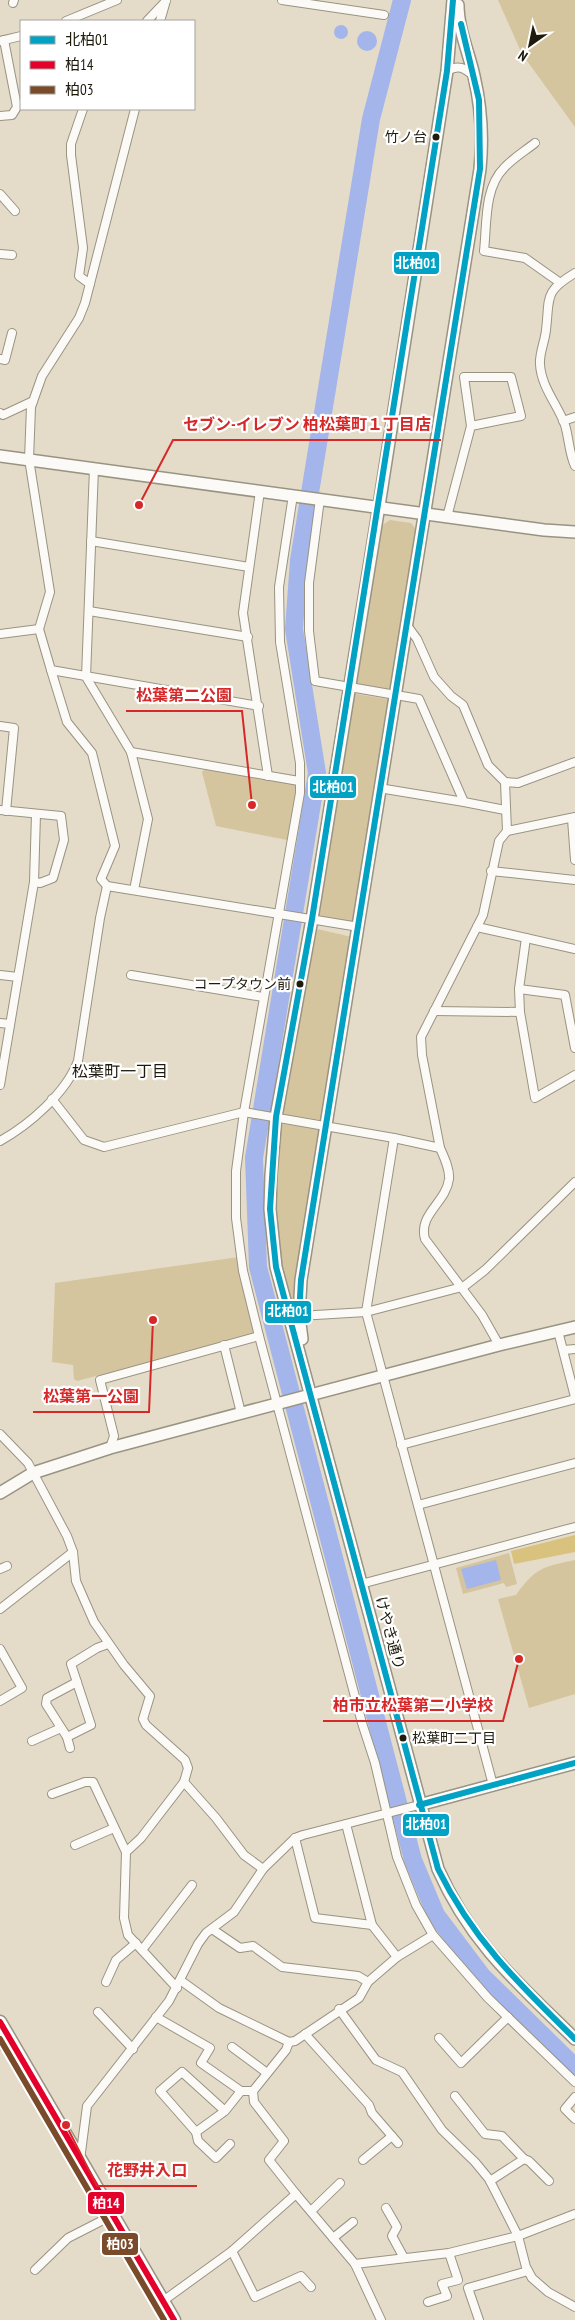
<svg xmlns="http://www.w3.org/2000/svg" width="575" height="2320" font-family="'PT Sans Narrow','Noto Sans JP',sans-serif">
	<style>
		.green { fill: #d5c59e }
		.forest { fill: #d9c27e }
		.water { fill: #a4b5eb }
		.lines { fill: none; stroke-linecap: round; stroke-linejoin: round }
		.river { stroke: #a4b5eb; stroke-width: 18 }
		.street-casing { stroke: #999384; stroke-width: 10 }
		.secondary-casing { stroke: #999384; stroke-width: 14 }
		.primary-casing { stroke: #999384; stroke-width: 15 }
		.street { stroke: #fbfaf7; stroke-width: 8 }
		.secondary { stroke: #fbfaf7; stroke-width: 11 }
		.primary { stroke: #fbfaf7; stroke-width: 12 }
		.bus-1-casing { stroke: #fff; stroke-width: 10 }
		.bus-2-casing { stroke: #fff; stroke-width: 10 }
		.bus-3-casing { stroke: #fff; stroke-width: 10 }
		.bus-1 { stroke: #02a2c4; stroke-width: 6 }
		.bus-2 { stroke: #e4002b; stroke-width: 6 }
		.bus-3 { stroke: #7a4b2a; stroke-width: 6 }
		.bus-dot { fill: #1e1a0c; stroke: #fff; stroke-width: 2 }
		.labels { text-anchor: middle; stroke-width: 4.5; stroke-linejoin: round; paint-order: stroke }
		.bus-label { font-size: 14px; fill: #1e1a0c; stroke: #fff; text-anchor: end }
		.street-label { font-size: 15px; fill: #1e1a0c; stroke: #fff }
		.neighbourhood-label { font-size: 16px; fill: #1e1a0c; stroke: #fff }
		.leader { fill: none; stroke: #d62828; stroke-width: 2 }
		.callout-dot { fill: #d62828; stroke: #fff; stroke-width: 2 }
		.callout-label { font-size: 16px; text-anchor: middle; font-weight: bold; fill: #d62828; stroke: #fff; stroke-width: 4.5; stroke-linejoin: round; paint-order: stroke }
		.line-badge { stroke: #fff; stroke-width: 2 }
		.badge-label { font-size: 14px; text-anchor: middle; font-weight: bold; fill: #fff }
	</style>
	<rect width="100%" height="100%" fill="#e4dcc8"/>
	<g class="green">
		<path d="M498,0H575V127L522,54Z"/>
		<path d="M390,520L411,523L418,532L392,688L389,690L357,685L355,682L381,526Z"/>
		<path d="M356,694L387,699L390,702L355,919L352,922L318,916L316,913L352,696Z"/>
		<path d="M205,769L297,785L287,840L216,826L202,772Z"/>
		<path d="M317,929L352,937L323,1118L320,1120L285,1115L283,1111L313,931Z"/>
		<path d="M284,1124L318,1129L321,1133L295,1307L293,1309C285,1293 283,1278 281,1260C274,1213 275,1173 280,1126Z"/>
		<path d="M239,1257L255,1334L77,1381L74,1379L73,1365L52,1362L55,1283Z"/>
		<path d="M509,1553L517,1584L506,1587L504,1583L463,1594L456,1568Z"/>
		<path d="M575,1560V1694L529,1708L498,1599L516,1595C536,1567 543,1567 575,1560Z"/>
	</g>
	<path class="forest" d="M575,1535V1552L514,1564L511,1551Z"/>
	<g class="water">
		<circle cx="341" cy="32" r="7"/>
		<circle cx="367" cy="41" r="10"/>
		<path d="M496,1560L501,1580L467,1589L461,1569Z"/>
	</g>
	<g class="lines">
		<path class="river" d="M402,0L371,119L299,560L294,629L317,773L254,1158L258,1267L413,1860L436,1915L482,1976L575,2067"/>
		<g class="street-casing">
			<g id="street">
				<path d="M282,0L384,15"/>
				<path d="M13,3L14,0"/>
				<path d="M66,21L117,0"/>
				<path d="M147,21L166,1"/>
				<path d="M160,21L165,4"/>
				<path d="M0,41L21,36"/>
				<path d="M447,71C459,64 464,68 474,76"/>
				<path d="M83,109L71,144V155L83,248L79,276L90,284"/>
				<path d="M0,116L12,115L17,107L4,40"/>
				<path d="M535,143C525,151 513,158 504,168C484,188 487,224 484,251L525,258L559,282"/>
				<path d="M0,194L15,211"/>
				<path d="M0,254L12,255"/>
				<path d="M575,273C543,292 550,298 546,330C545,341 539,354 540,364C541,387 558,405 565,425C569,438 569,453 575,466"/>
				<path d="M0,359L5,360L12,333"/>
				<path d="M0,413L3,415L33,401"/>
				<path d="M563,421L575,417"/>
				<path d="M94,468L86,677L131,752L148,819L134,890"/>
				<path d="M260,491L243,613L268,776"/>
				<path d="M293,495L279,587L280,642L300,763V793L244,1112L236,1171V1218L243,1271L259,1336L362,1723L375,1763L397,1857L416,1905L433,1935L488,1998L575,2082"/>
				<path d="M320,499L309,583V631L315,681L419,699L464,802L505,810"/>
				<path d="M447,517L471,426L521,416L511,377H464L471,426"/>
				<path d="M91,541L249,567"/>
				<path d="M89,611L248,637"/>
				<path d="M406,624L417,639L434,677L451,696L463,705L488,765L505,782"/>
				<path d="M39,629L51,670L259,706"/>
				<path d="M0,634L39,629L50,592L29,459L31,407L42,376L79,318L85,303L135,109"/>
				<path d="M51,670L67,722L92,753L115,846L101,879L107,886"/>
				<path d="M0,726L14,728L6,811"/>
				<path d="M131,752L299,781"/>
				<path d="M379,788L464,802"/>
				<path d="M0,810L61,816L64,840L53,878L40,883L34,882"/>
				<path d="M572,819L575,860"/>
				<path d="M507,831L575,817"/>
				<path d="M491,871L575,880"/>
				<path d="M477,927L575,949"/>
				<path d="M0,975L18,977"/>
				<path d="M131,975L263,997"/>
				<path d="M519,989L565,995L575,1048"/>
				<path d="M434,1011L520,1012L535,1098L575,1075"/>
				<path d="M520,1012L519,989L526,938"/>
				<path d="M0,1023L10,1024"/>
				<path d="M0,1085L34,882L36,814"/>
				<path d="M52,1099L84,1140L104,1147L244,1112L394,1138L440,1148L422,1055L421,1037L483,915L499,841L507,831L505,782L518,783L575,762"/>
				<path d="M394,1138L366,1312L493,1785"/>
				<path d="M0,1141C29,1125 66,1093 78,1061L100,918L107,886L359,927"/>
				<path d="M440,1148C444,1157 450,1169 449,1179C446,1203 418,1214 425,1239L482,1315L499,1345"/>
				<path d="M462,1288L485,1270L575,1182"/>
				<path d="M299,1316L366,1312L462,1287"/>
				<path d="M558,1331L575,1397"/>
				<path d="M224,1345L241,1413"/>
				<path d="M564,1350L575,1349"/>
				<path d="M0,1434L28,1463L67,1536L73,1552L76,1581L94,1622L124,1665L150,1696L143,1719L146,1725L185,1760L188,1768L184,1782L141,1838L126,1852L124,1918L128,1935L177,1988"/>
				<path d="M401,1445L575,1399"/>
				<path d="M110,1448L114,1436L100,1380L259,1336"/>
				<path d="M418,1505L575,1463"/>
				<path d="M0,1569L7,1566"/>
				<path d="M361,1584L575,1527"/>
				<path d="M0,1609L73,1552"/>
				<path d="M0,1649L22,1688L0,1701"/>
				<path d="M67,1737L46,1704L47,1698L77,1682"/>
				<path d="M32,1741L61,1728"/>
				<path d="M70,1748L67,1737L91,1725L71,1664L97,1648L108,1644"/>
				<path d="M184,1782L216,1818L244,1855L263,1869"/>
				<path d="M52,1794L85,1782H93L126,1852"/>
				<path d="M346,1824L372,1925"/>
				<path d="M295,1838L315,1918L372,1925L397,1957"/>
				<path d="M75,1845L114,1828"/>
				<path d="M212,1929L240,1948L253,1946L282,1967L358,1976L368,1982"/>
				<path d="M142,1950L192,1885"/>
				<path d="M180,1980L219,2008L289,2042L295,2041L359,1998L368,1982L397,1957L433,1935"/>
				<path d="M106,1982L116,1960L136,1943"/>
				<path d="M339,2009L376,2060L402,2072L442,2130L475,2162L489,2179L518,2236L526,2267L532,2278L548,2292L575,2307"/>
				<path d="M98,2012L133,2049"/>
				<path d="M156,2017L210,2048L201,2063L241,2091H253"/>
				<path d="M305,2034L369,2105L372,2113L398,2143"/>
				<path d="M439,2038L461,2063L508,2017"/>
				<path d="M289,2042L286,2050L253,2091L254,2102L284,2141L269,2160L296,2194"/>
				<path d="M0,2045L17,2050"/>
				<path d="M232,2047L267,2073"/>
				<path d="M455,2096L485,2134L502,2136L524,2159L490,2181"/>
				<path d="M575,2097L565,2109L575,2119"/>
				<path d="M225,2111L182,2072L160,2091L196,2132L225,2111L241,2091"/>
				<path d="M196,2132L198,2141L216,2158L230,2144"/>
				<path d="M524,2159L529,2161L549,2181"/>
				<path d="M80,2160L87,2106L169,2001L198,1944L206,1933L234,1912L263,1869L295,1838L303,1835L419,1805"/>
				<path d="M363,2160L392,2136"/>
				<path d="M386,2208L397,2227L392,2236L404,2258"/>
				<path d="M311,2211L340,2183"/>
				<path d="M333,2238L353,2222"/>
				<path d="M232,2251L255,2297L301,2276L311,2287"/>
				<path d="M355,2264L449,2253L518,2236L575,2214"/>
				<path d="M35,2270L68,2238L113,2215"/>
				<path d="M163,2301L232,2251L296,2194L355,2264L381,2320"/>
				<path d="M428,2302L447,2296L442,2284L458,2280L449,2253"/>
				<path d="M479,2320L468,2288L528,2271"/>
			</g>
		</g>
		<g class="secondary-casing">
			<g id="secondary">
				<path d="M453,0L447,71L379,506L312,919L276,1117L271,1175L270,1209L276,1267L438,1869C471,1944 519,1984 575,2039"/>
				<path d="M0,456L544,530L575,532"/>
				<path d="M302,1339L299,1316L301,1280L480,169C483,139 481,106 474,76C469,53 458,29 458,5"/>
				<path d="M0,1493L33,1473L110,1448L499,1345L575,1327"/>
				<path d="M419,1805L575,1763"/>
			</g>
		</g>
		<g class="primary-casing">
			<path id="primary" d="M0,2022L174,2320"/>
		</g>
		<use href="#street" class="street"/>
		<use href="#secondary" class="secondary"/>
		<use href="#primary" class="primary"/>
		<g class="bus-1-casing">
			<g id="bus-1">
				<path d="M453,0L447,71L312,919L276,1117L270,1209L276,1267L438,1869C473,1940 519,1984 575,2039"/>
				<path d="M299,1315L301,1280L480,169L479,100L461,24"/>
				<path d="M419,1805L575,1763"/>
			</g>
		</g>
		<g class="bus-2-casing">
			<path id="bus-2" d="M0,2022L174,2320"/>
		</g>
		<g class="bus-3-casing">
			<path id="bus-3" d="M0,2039L164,2320"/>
		</g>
		<use href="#bus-1" class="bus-1"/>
		<use href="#bus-2" class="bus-2"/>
		<use href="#bus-3" class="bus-3"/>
	</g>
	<g class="bus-dot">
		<circle cx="436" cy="137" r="4.5"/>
		<circle cx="300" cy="984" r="4.5"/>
		<circle cx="403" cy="1738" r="4.5"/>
	</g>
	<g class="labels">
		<g class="bus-label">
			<text x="427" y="142">竹ノ台</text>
			<text x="291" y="989">コープタウン前</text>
			<text x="412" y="1743" text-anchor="start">松葉町二丁目</text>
		</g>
		<g class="street-label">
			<text transform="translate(390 1633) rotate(75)" y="5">けやき通り</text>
		</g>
		<g class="neighbourhood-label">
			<text x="120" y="1077">松葉町一丁目</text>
		</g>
	</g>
	<path class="leader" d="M139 505L173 440H441M252 805L242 711H126M153 1320L149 1412H33M519 1659L503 1721H323M66 2125L97 2186H197"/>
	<g class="callout-dot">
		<circle cx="139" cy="505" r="5"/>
		<circle cx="252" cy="805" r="5"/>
		<circle cx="153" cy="1320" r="5"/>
		<circle cx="519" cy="1659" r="5"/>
		<circle cx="66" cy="2125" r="5"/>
	</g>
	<g class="callout-label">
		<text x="307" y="430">セブン-イレブン 柏松葉町１丁目店</text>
		<text x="184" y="701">松葉第二公園</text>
		<text x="91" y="1402">松葉第一公園</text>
		<text x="413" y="1711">柏市立松葉第二小学校</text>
		<text x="147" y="2176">花野井入口</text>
	</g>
	<g class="line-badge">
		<rect x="393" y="251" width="47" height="24" rx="5" fill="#02a2c4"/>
		<rect x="309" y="775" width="48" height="24" rx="5" fill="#02a2c4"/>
		<rect x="264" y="1300" width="48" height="24" rx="5" fill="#02a2c4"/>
		<rect x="402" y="1813" width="48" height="24" rx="5" fill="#02a2c4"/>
		<rect x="87" y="2191" width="38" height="24" rx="5" fill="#e4002b"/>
		<rect x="101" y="2232" width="38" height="24" rx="5" fill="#7a4b2a"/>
	</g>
	<g class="badge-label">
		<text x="416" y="268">北柏01</text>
		<text x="333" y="792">北柏01</text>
		<text x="288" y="1316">北柏01</text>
		<text x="426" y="1829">北柏01</text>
		<text x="106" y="2208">柏14</text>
		<text x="120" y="2249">柏03</text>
	</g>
	<rect x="20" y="20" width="175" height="90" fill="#ffffff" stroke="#a5a39e"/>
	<rect x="30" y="36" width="25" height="8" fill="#02a2c4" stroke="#a5a39e"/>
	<text x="65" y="45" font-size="15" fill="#1e1a0c">北柏01</text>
	<rect x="30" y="61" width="25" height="8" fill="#e4002b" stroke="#a5a39e"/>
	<text x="65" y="70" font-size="15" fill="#1e1a0c">柏14</text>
	<rect x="30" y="86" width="25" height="8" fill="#7a4b2a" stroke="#a5a39e"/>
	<text x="65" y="95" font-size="15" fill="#1e1a0c">柏03</text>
	<g transform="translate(530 45) rotate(213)" stroke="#ffffff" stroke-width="4" paint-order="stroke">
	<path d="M0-4L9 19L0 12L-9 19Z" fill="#1e1a0c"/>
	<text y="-8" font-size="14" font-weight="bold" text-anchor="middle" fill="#1e1a0c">N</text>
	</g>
</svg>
